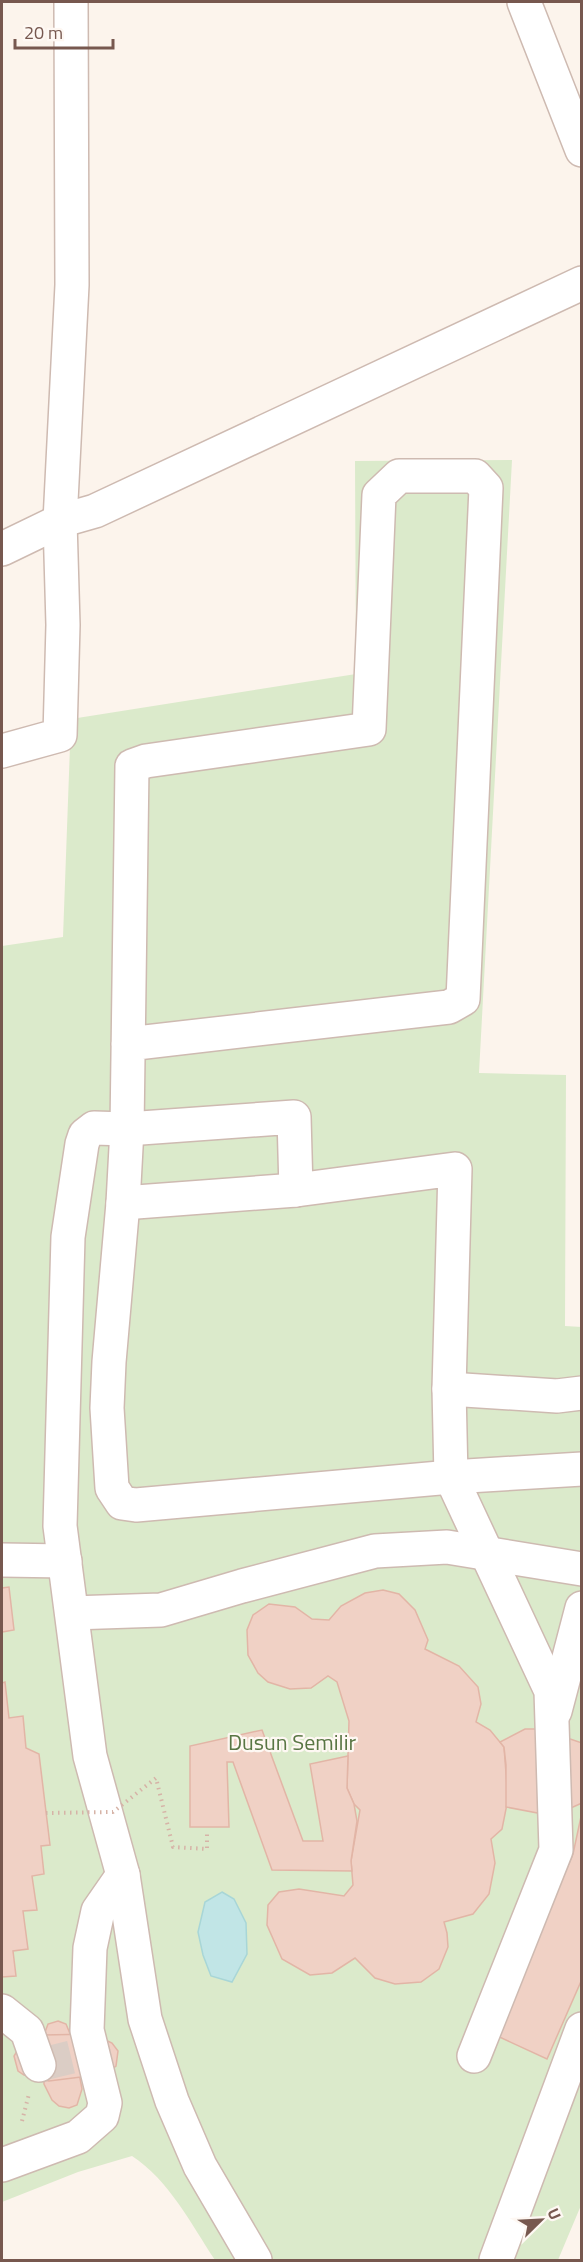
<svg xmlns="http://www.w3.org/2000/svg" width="583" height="2262" font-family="'Titillium Web',sans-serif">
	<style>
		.green { fill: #dbeacb }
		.water { fill: #c1e5e6; stroke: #a8d6d7; stroke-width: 1.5 }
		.building { fill: #f0d1c5; stroke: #e2b5a6; stroke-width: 1.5 }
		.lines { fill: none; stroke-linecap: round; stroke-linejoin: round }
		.minor-tunnel { stroke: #dbcdc5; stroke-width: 33; stroke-dasharray: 33 16; stroke-linecap: butt }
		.minor-casing { stroke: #cebab1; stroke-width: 36 }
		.path { stroke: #d6b3a7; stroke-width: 4; stroke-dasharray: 1.5 4.5; stroke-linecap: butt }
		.minor { stroke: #fff; stroke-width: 33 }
		.path-bridge { stroke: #d6b3a7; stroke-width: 4; stroke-dasharray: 1.5 4.5; stroke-linecap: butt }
		.labels { text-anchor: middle; stroke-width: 4.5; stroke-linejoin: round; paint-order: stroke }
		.park-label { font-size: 22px; fill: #597644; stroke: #fef8f3 }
	</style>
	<rect width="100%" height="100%" fill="#fcf4ec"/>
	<path class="green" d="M512,460L479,1073L566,1075L565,1326L582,1327V2203L558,2260H215C191,2224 169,2180 132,2156L78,2172L2,2202V946L63,937L71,719L356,674L355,461Z"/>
	<path class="water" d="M222,1892L234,1899L246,1923L247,1954L232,1982L211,1976L203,1955L198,1932L205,1902Z"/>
	<g class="building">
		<path d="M9,1587L14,1630L2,1632V1588Z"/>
		<path d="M383,1590L399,1594L415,1610L428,1640L425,1649L459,1666L478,1687L481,1704L476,1722L490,1730L504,1747L508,1799L502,1829L491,1839L495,1863L489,1894L473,1914L444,1922L447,1933L448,1947L439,1969L421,1982L395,1984L375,1978L355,1958L332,1973L310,1975L282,1959L267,1925L268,1905L279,1892L299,1889L344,1896L353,1885L351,1861L360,1810L354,1804L347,1788L349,1721L337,1682L328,1676L311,1688L290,1689L268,1682L258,1673L248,1655L247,1630L253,1615L269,1604L295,1607L312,1619L329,1620L341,1606L365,1593Z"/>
		<path d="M5,1682L9,1718L23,1716L26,1748L39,1754L50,1845L41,1846L44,1874L32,1876L37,1910L23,1911L28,1949L13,1951L16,1976L2,1977V1683Z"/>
		<path d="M525,1729H541L582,1743V1803L553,1816L506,1807V1765L504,1747L500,1742Z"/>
		<path d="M262,1730L303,1841H323L310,1764L348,1756L347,1788L354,1804L357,1821L351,1861L352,1871L272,1870L233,1762H227L229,1827H190V1746Z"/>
		<path d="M582,1812V1979L547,2059L495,2035L573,1854Z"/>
		<path d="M58,2021L66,2024L73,2041L82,2089L77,2105L69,2108L59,2106L52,2100L44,2084V2035L48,2024Z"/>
		<path d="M93,2034L112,2043L118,2051L116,2066L105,2074L49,2081L24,2075L18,2071L14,2056L20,2046L44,2035Z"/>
	</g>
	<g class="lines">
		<path class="minor-tunnel" d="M39,2065L92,2052"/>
		<g class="minor-casing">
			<g id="minor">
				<path d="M524,2L582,150"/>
				<path d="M2,549L60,521L95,511L582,283"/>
				<path d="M2,751L60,735L63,625L60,521L72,285L71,2"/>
				<path d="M128,1044L449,1007L463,999L486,488L475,476H399L379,495L369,729L146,761L132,766L127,1129L123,1203L109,1362L107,1408L112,1488L122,1503L136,1505L451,1477L582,1469"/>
				<path d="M123,1203L296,1190L455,1169L449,1389L451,1477L551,1691L556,1850L474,2056"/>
				<path d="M449,1389L557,1396L582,1393"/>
				<path d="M2,1560L65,1561"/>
				<path d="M72,1613L161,1610L242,1586L375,1551L447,1547L582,1569"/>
				<path d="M555,1711L582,1608"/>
				<path d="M2,2011L27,2031L39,2065"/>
				<path d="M2,2165L78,2137L102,2116L105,2103L87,2030L90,1948L98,1911L123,1875"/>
				<path d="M255,2260L200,2166L172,2101L145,2019L123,1875L90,1756L60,1526L68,1237L82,1144L85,1135L94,1128L127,1129L294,1117L296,1190"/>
				<path d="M496,2260L582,2029"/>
			</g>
		</g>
		<path class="path" d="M22,2121L29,2094"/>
		<use href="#minor" class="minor"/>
		<path class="path-bridge" d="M46,1813L113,1812L156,1778L173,1847L207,1849V1831"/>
	</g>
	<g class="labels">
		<g class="park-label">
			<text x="292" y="1750">Dusun Semilir</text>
		</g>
	</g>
	<rect width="583" height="2262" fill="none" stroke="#77584f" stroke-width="6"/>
	<g transform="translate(541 2220) rotate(66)" stroke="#fef8f3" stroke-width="4.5" paint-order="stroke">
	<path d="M0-4.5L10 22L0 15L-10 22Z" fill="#77584f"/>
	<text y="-9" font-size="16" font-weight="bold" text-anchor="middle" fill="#77584f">U</text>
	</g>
	<path d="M15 39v9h98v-9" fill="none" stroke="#77584f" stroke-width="3"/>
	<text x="24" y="39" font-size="18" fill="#77584f" stroke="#fef8f3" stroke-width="4.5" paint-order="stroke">20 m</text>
</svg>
